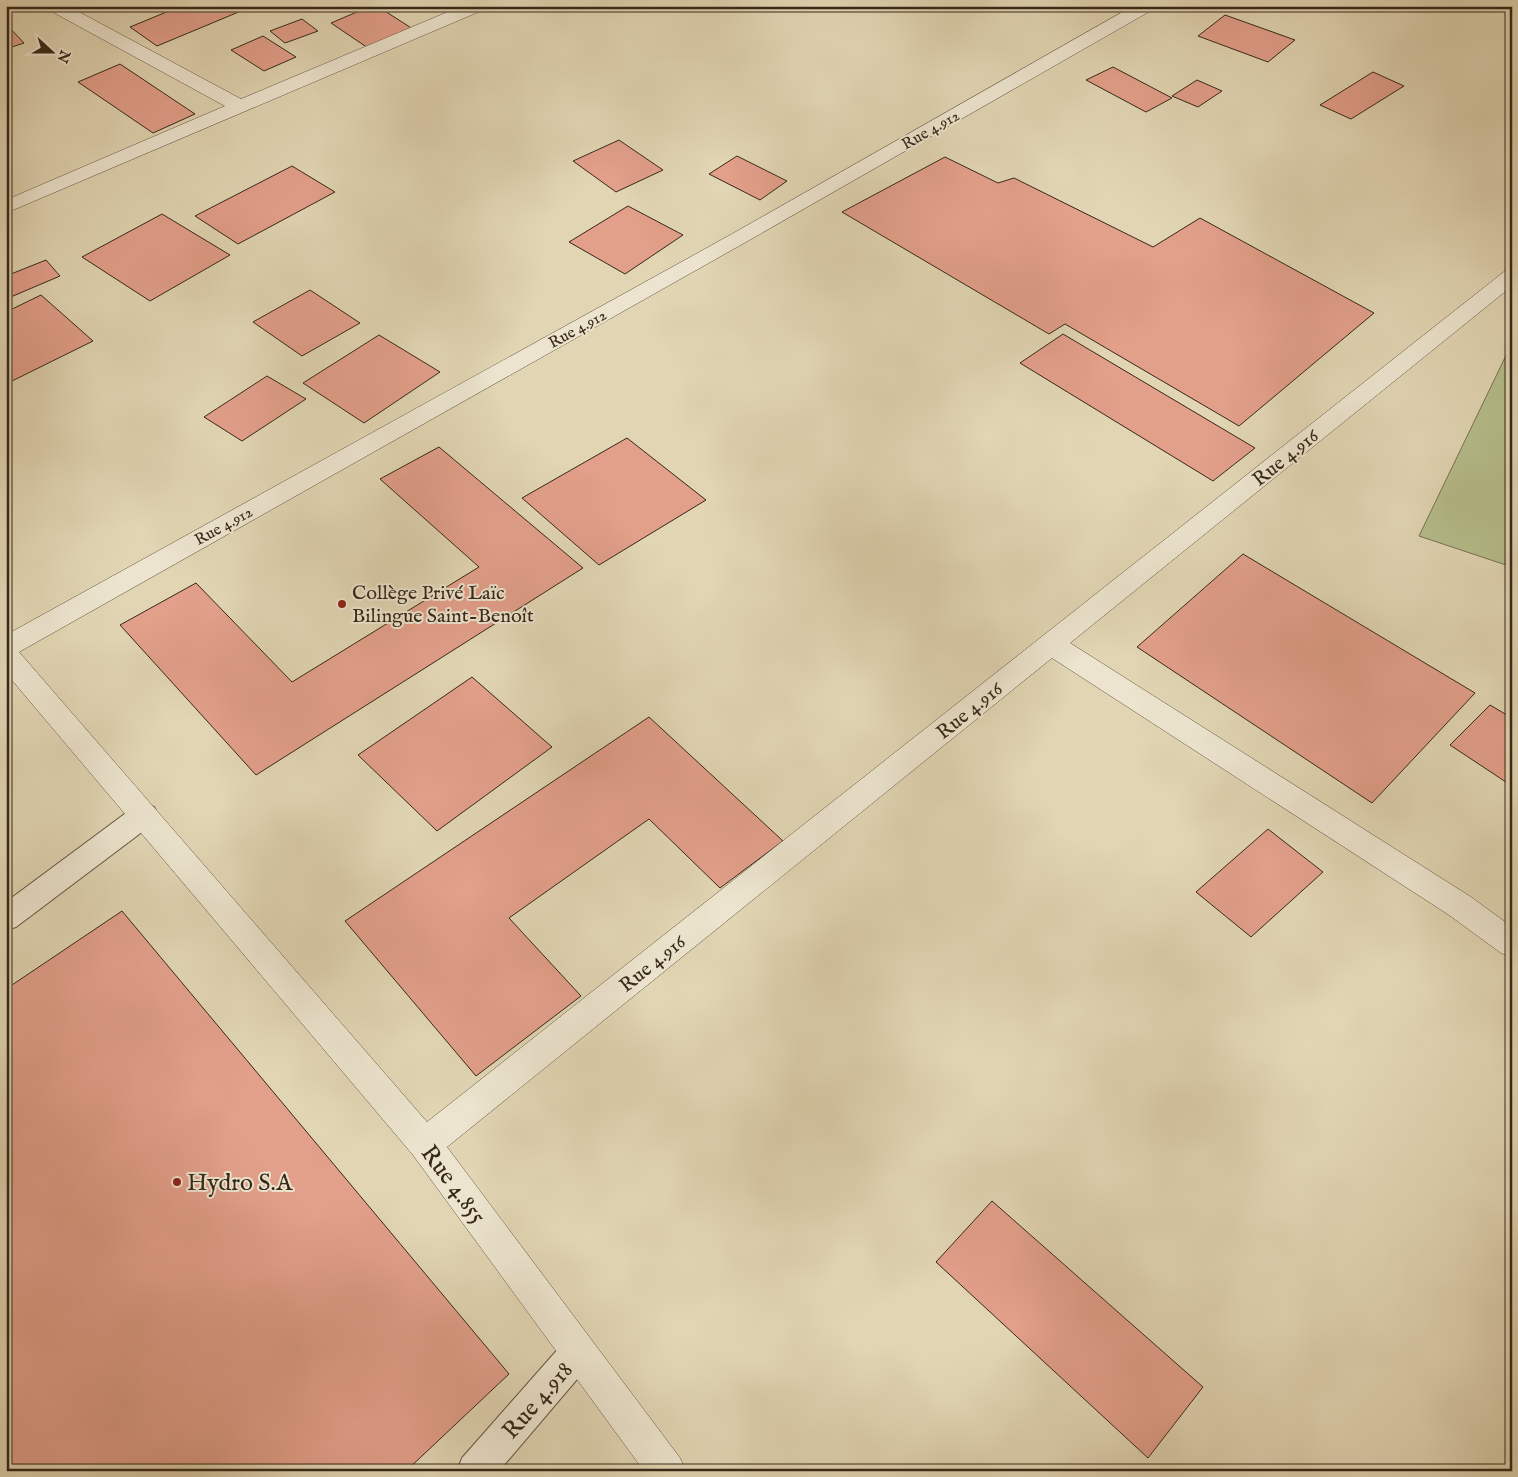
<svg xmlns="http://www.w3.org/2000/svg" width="1518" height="1477" font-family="'IM FELL English',serif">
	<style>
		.green { fill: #b5bd8b; stroke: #767252 }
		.building { fill: #e29f8a; stroke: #372819 }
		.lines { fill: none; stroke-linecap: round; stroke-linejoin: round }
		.service-casing { stroke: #625340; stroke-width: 2 }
		.minor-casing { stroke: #625340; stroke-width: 1 }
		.service { fill: #ece4ce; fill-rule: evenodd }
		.minor { fill: #ece4ce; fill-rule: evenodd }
		.poi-dot { fill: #8f2418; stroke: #ece4ce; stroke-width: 2 }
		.labels { text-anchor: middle; stroke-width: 4; stroke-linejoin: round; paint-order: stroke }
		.far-street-label { font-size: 16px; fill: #372819; stroke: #ece4ce }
		.street-label { font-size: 20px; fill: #372819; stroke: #ece4ce }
		.poi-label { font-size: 20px; fill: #372819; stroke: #ece4ce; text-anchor: start }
		.near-poi-label { font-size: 24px; fill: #372819; stroke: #ece4ce; text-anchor: start }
		.near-street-label { font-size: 24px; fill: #372819; stroke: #ece4ce }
	</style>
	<rect width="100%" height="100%" fill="#e1d5b3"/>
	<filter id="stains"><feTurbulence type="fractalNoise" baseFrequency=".004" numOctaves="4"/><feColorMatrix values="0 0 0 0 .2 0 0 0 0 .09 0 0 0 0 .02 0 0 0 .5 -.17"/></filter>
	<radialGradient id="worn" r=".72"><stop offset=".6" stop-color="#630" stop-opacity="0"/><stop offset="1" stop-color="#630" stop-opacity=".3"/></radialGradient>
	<path class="green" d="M1512,343V567L1419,536Z"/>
	<g class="building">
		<path d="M181,6H253L157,46L130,27Z"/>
		<path d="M371,6H377L416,31L371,50L331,23Z"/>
		<path d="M1225,15L1295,40L1268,62L1198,36Z"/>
		<path d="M302,19L318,31L285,43L270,31Z"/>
		<path d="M6,24L24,43L6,49Z"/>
		<path d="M263,36L296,57L264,71L231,50Z"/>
		<path d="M120,64L195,114L153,133L78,82Z"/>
		<path d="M1113,67L1172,98L1146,112L1086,80Z"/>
		<path d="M1373,72L1404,86L1351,119L1320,105Z"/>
		<path d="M1197,80L1222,91L1198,107L1172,96Z"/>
		<path d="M619,140L663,170L616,192L573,161Z"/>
		<path d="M737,156L787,181L760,200L709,174Z"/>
		<path d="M945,157L998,183L1014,178L1153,247L1200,218L1374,313L1239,426L1065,324L1049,334L842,212Z"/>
		<path d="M292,166L335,192L238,244L195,216Z"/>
		<path d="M628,206L683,235L625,274L569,242Z"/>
		<path d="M162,214L230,255L150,301L82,257Z"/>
		<path d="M46,260L60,276L6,299V276Z"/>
		<path d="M310,290L360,323L302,356L253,322Z"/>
		<path d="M41,295L93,341L12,381L6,376V312Z"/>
		<path d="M1063,334L1255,448L1213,481L1020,363Z"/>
		<path d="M379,335L440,372L364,423L303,383Z"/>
		<path d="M267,376L306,399L242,441L204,417Z"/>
		<path d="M627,438L706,500L599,565L522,498Z"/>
		<path d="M439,447L583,568L256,775L120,625L196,583L292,682L479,567L380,479Z"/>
		<path d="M1243,554L1475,693L1372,803L1137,647Z"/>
		<path d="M472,677L552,747L437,831L358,755Z"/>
		<path d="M1490,705L1512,718V786L1450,745Z"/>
		<path d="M649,717L783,841L720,888L649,819L509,918L581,996L476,1076L345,921Z"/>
		<path d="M1268,829L1323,872L1251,937L1196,892Z"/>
		<path d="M122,911L509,1374L406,1471H6V989Z"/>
		<path d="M992,1201L1203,1387L1148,1458L936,1262Z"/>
	</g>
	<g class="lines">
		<g class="service-casing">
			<g id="service">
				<path d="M144,804L154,807L158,815L154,823L16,927L6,930V902L134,807Z"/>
				<path d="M578,1335L590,1340L595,1352L590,1364L499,1471H457L462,1458L566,1340Z"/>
			</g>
		</g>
		<g class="minor-casing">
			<g id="minor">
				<path d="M47,6H68L241,99L462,6H485L483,10L6,213V200L225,106L49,10Z"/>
				<path d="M1133,6H1154L1152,10L746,242L19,652L427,1122L1505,271L1512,269V286L1070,643L1471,897L1512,927V957L1501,953L1449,915L1052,658L447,1147L680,1458L686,1471H644L413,1155L6,673V635L732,234Z"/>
			</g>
		</g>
		<use href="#service" class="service"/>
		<use href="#minor" class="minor"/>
	</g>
	<g class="poi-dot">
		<circle cx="342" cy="604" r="5"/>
		<circle cx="177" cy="1182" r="5"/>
	</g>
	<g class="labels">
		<g class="far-street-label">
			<text transform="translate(930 129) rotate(-30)" y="6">Rue 4.912</text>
			<text transform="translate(577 328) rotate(-29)" y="6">Rue 4.912</text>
			<text transform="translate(223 525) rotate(-29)" y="6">Rue 4.912</text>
		</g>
		<g class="street-label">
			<text transform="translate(1285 457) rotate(-39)" y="7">Rue 4.916</text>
			<text transform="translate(969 710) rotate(-39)" y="7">Rue 4.916</text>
			<text transform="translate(652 963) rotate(-39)" y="7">Rue 4.916</text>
		</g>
		<g class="poi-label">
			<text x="352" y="599">Collège Privé Laïc<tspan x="352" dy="23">Bilingue Saint-Benoît</tspan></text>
		</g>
		<g class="near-poi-label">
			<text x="187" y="1190">Hydro S.A</text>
		</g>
		<g class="near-street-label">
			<text transform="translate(454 1184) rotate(53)" y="8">Rue 4.855</text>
			<text transform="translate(537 1400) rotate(-49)" y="8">Rue 4.918</text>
		</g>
	</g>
	<rect width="1518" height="1477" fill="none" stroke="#e1d5b3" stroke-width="25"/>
	<rect x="8" y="8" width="1503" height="1462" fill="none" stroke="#372819" stroke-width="2.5"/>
	<rect x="12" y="12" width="1493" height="1452" fill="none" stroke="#372819"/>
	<g transform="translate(52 52) rotate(111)" stroke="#ece4ce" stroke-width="4" paint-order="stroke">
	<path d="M0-4L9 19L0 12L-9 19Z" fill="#372819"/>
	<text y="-8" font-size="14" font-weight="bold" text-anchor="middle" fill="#372819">N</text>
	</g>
	<rect width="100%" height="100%" filter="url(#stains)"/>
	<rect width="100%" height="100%" fill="url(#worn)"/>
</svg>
